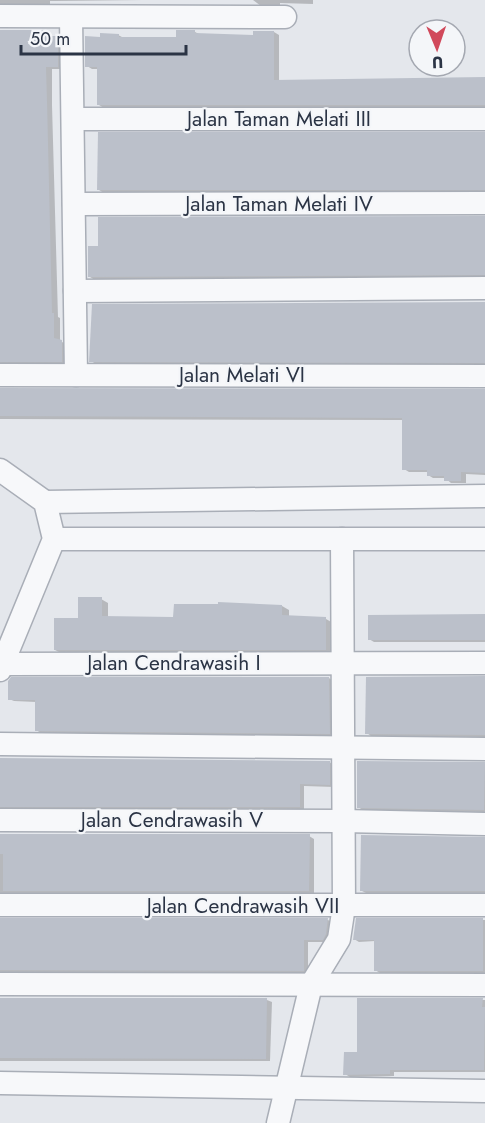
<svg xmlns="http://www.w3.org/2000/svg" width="485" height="1123" font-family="Jost,sans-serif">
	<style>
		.shadow { fill: #0003 }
		.building { fill: #bbc0ca }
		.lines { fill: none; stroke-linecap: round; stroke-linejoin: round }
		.street-casing { stroke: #a9aeb7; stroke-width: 25 }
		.street { stroke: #f7f8fa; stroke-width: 22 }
		.labels { text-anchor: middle; stroke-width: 4.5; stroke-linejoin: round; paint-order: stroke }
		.street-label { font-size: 21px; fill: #2b3445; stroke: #f4f6f9 }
	</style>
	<rect width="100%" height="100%" fill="#e4e7ec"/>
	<g class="shadow">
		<path d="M0,0H143L56,1H50V5L0,7Z"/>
		<path d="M253,0H313V4L280,3V6H261Z"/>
		<path d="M0,30L45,31L51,35V38H57L64,41V69H52V105L58,317L60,318V341L68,345V364L0,367Z"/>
		<path d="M178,32H195L201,35L254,36L274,32L279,35V81L485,79V108H104L99,105V69H92L87,66L101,38L118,35L124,38H178Z"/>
		<path d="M485,134V192L104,193L99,190Z"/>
		<path d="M485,218V277L95,280L90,277Z"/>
		<path d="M485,303V365L96,364L91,361Z"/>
		<path d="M0,390L485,391V475L466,474V483H451L445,478H433L428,475V472H409L404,469V420L0,419Z"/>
		<path d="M101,599L108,603V617L175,618L282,606L289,610V617L326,619L333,623V653L63,654L55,650L79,619Z"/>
		<path d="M485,615V642H374L369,639Z"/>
		<path d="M485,677V737L371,736L367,733Z"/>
		<path d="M329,678L333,681L334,736L41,733L36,730V702L14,701L9,699Z"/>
		<path d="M0,759L329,762L334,765V787L304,786V809L6,808L0,810Z"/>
		<path d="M358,763L485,764V812L363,810L358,807Z"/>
		<path d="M0,835L309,836L314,839V893H6L0,895Z"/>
		<path d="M485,839V893H366L362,891Z"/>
		<path d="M0,920H328L333,923L328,942H308V973L6,972L0,974Z"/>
		<path d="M357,920H485V973H380L375,970V941L359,942L354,939Z"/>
		<path d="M0,999L267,1000L272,1002L270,1061H0Z"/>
		<path d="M359,1000H485V1072H394V1076L350,1077L345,1074L359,1053Z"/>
	</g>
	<g class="building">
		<path d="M0,30H45V36H58V67H46L47,101L52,313H54V338L62,340V362H0Z"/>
		<path d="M176,30H195V33L253,35V31H274V80L485,77V105H97V67H85V36L100,37V33L119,34V37H176Z"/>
		<path d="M98,132H485V190H97Z"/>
		<path d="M485,216V275L88,277V246H98V217Z"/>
		<path d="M485,302V363L89,362L92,304Z"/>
		<path d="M0,388L485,389V473L461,472V481H444V476H427V470H402V418L0,416Z"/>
		<path d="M78,597H102V616L173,617L174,604H218V602L282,605V615L326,617V650H54V618H78Z"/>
		<path d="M485,614V640H368V615Z"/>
		<path d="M485,676V735L365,734L366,677Z"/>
		<path d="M11,677H329L330,734L35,731V700H8V681Z"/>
		<path d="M0,758L330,761V785L300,784V807H0Z"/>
		<path d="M357,761L485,762L484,810L357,808Z"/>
		<path d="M0,834H310L309,891H3V854H0Z"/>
		<path d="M361,835L485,837V891H360Z"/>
		<path d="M0,918H328L326,934L323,940H304V971L0,970Z"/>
		<path d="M356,918H483V971H374V940H353Z"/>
		<path d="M0,998H267L266,1059L0,1058Z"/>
		<path d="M357,998H483L482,1007H485L484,1070H390V1074L343,1075L344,1052H357Z"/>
	</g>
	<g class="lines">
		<g class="street-casing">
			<g id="street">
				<path d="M0,16L285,17"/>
				<path d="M71,17L76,375"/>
				<path d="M73,119H485"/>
				<path d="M74,204L485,203"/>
				<path d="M75,291L485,288"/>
				<path d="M0,375L485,376"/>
				<path d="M0,470L45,502L54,539L0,670"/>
				<path d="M45,502L485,496"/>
				<path d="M54,539H485"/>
				<path d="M4,664L485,663"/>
				<path d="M0,744L485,749"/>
				<path d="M0,820L343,821L485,824"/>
				<path d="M0,905H485"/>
				<path d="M0,984L485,985"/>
				<path d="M0,1083L485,1091"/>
				<path d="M278,1123L311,985L339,939L344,906L342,539"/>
			</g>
		</g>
		<use href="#street" class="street"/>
	</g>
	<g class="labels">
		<g class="street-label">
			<text x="279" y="126">Jalan Taman Melati III</text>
			<text x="279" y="211">Jalan Taman Melati IV</text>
			<text x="242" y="382">Jalan Melati VI</text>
			<text x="174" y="670">Jalan Cendrawasih I</text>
			<text x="172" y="827">Jalan Cendrawasih V</text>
			<text x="243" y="913">Jalan Cendrawasih VII</text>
		</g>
	</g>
	<g transform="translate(437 48) rotate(178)"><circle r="28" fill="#f4f6f9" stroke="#a4a8b1" stroke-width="1.5"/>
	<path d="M0-4.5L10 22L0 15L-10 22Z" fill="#d1495b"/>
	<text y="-9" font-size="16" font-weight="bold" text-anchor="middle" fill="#2b3445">U</text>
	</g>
	<path d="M21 45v9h165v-9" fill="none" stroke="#2b3445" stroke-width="3"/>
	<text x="30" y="45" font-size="18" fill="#2b3445" stroke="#f4f6f9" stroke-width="4.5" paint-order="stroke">50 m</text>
</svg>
